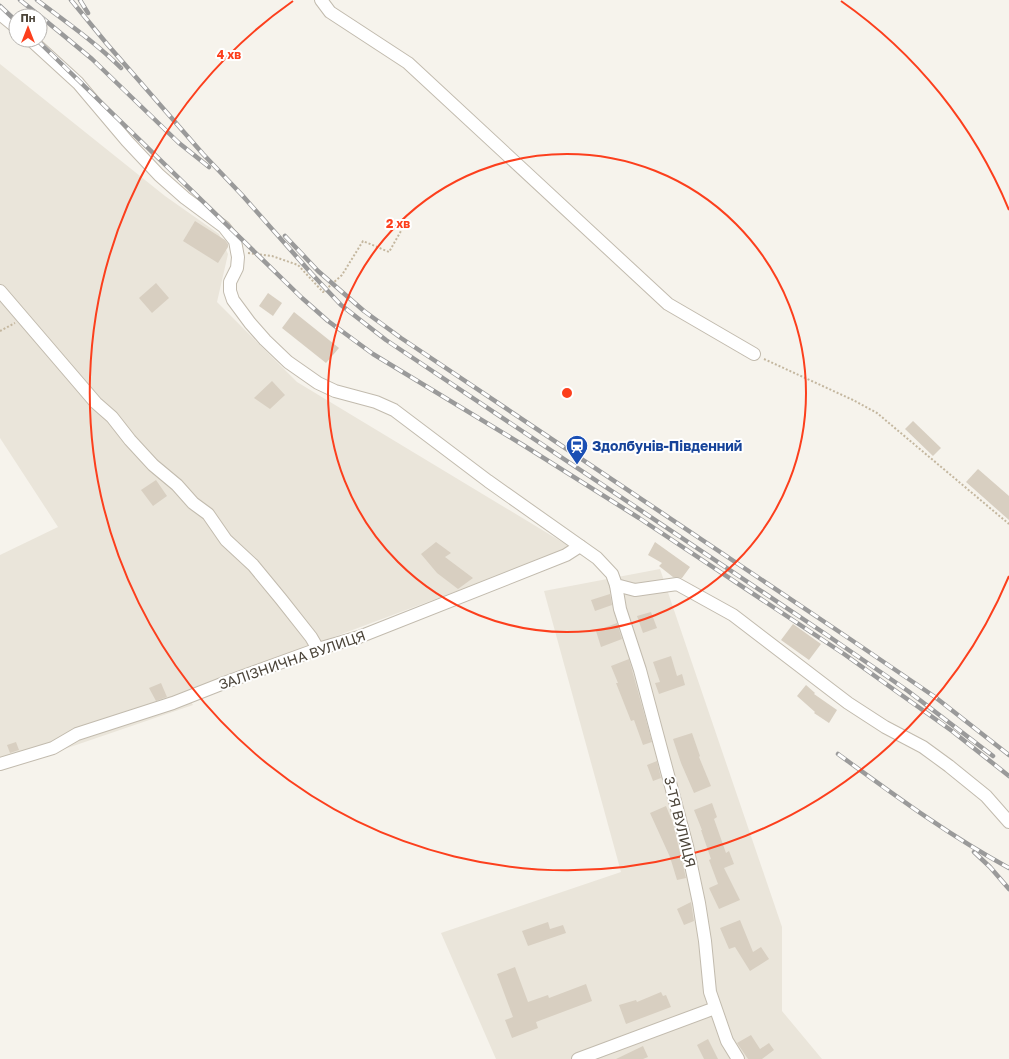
<svg xmlns="http://www.w3.org/2000/svg" width="1009" height="1059" font-family="'Golos Text',sans-serif">
	<style>
		.residential { fill: #eae5da }
		.building { fill: #d8cfc1 }
		.lines { fill: none; stroke-linecap: round; stroke-linejoin: round }
		.minor-casing { stroke: #c2bbae; stroke-width: 14 }
		.path { stroke: #c4b79f; stroke-width: 2; stroke-dasharray: 2 2; stroke-linecap: butt }
		.minor { stroke: #fff; stroke-width: 12 }
		.rail-casing { stroke: #9a9a9a; stroke-width: 4.5 }
		.rail { stroke: #fff; stroke-width: 3; stroke-dasharray: 9; stroke-linecap: butt }
		.ring { fill: none; stroke: #fc3f1d; stroke-width: 2 }
		.labels { text-anchor: middle; stroke-width: 4; stroke-linejoin: round; paint-order: stroke }
		.transit-label { font-size: 14px; font-weight: bold; fill: #164399; stroke: #fff; text-anchor: start }
		.street-label { font-size: 14px; fill: #4b4439; stroke: #fff }
		.centre { fill: #fc3f1d; stroke: #fff; stroke-width: 2 }
		.ring-label { font-size: 12px; text-anchor: middle; font-weight: bold; fill: #fc3f1d; stroke: #fff; stroke-width: 4; stroke-linejoin: round; paint-order: stroke }
	</style>
	<rect width="100%" height="100%" fill="#f6f3ec"/>
	<g class="residential">
		<path d="M0,64L165,196L219,234L228,254L217,302L297,382L572,548L186,692L193,705L0,771V555L58,527L0,438Z"/>
		<path d="M660,569L782,927V1011L822,1059H496L441,933L621,872L544,591Z"/>
	</g>
	<g class="building">
		<path d="M195,221L225,240L228,244V247L218,263L183,241Z"/>
		<path d="M156,283L169,298L152,313L139,298Z"/>
		<path d="M268,293L282,303L273,316L259,306Z"/>
		<path d="M294,312L339,348L326,363L282,328Z"/>
		<path d="M272,381L285,395L270,409L254,398Z"/>
		<path d="M913,421L941,448L933,456L905,429Z"/>
		<path d="M978,469L1009,496V520L966,482Z"/>
		<path d="M156,480L167,496L153,506L141,490Z"/>
		<path d="M436,542L451,553L445,557L473,578L458,589L437,573L421,554Z"/>
		<path d="M655,542L690,567L682,578L673,577L659,566L662,563L648,555Z"/>
		<path d="M610,594L612,605L595,611L591,600Z"/>
		<path d="M651,612L657,628L643,633L637,616Z"/>
		<path d="M617,623L622,639L601,647L596,631Z"/>
		<path d="M793,624L821,644L809,660L781,640Z"/>
		<path d="M671,656L677,676L682,674L685,685L659,694L655,683L660,682L653,662Z"/>
		<path d="M629,659L652,742L643,745L634,720L631,721L616,683H618L611,666Z"/>
		<path d="M161,683L167,697L156,701L149,688Z"/>
		<path d="M806,685L815,693L814,694L837,710L829,723L814,713L815,712L797,696Z"/>
		<path d="M692,733L700,756L699,757L711,786L694,793L681,763L673,739Z"/>
		<path d="M16,742L19,750L10,753L7,745Z"/>
		<path d="M657,761L661,778L653,781L647,765Z"/>
		<path d="M712,803L717,817L714,819L726,853L729,851L734,864L724,868L740,900L719,909L709,888L718,884L709,860L711,859L701,830H702L694,810Z"/>
		<path d="M666,806L673,823L686,878L677,880L670,857L650,813Z"/>
		<path d="M691,902L694,921L684,925L677,909Z"/>
		<path d="M740,920L753,952L761,947L769,959L750,971L735,947L729,949L720,928Z"/>
		<path d="M548,922L550,929L563,925L566,933L528,946L522,931Z"/>
		<path d="M515,967L528,1002L548,995L549,998L586,984L592,1001L536,1022L538,1028L512,1038L505,1020L513,1017L497,974Z"/>
		<path d="M661,992L663,996L666,995L671,1007L626,1024L619,1005L636,1000L637,1002Z"/>
		<path d="M751,1035L760,1049L769,1043L774,1050L762,1059H748L737,1043Z"/>
		<path d="M708,1039L718,1059H704L697,1045Z"/>
		<path d="M643,1046L648,1057L643,1059H616Z"/>
	</g>
	<g class="lines">
		<g class="minor-casing">
			<g id="minor">
				<path d="M321,0L330,12L408,63L668,304L754,354"/>
				<path d="M0,14L16,27"/>
				<path d="M31,40L78,83L127,141L159,175L185,198L224,227L235,241L238,257L237,268L230,282V291L233,300L250,323L265,340L288,362L318,383L335,391L376,402L394,410L488,481L597,558L612,574L616,585L635,590L677,584L733,615L848,703L885,727L923,747L949,766L986,796L1009,822"/>
				<path d="M0,291L96,403L112,417L130,440L153,465L177,485L193,503L208,514L226,540L253,565L281,599L311,637L318,649"/>
				<path d="M616,585L620,609L640,670L687,846L699,903L705,941L710,992L727,1041L738,1059"/>
				<path d="M0,764L53,748L77,734L173,703L224,683L318,649L359,637L566,555L580,546"/>
				<path d="M578,1059L715,1008"/>
			</g>
		</g>
		<g class="path">
			<path d="M248,253L272,256L298,265L323,292L342,275L363,241L389,252L401,231"/>
			<path d="M0,331L15,323"/>
			<path d="M764,359L853,400L877,413L1009,524"/>
		</g>
		<use href="#minor" class="minor"/>
		<g class="rail-casing">
			<g id="rail">
				<path d="M20,0L40,16"/>
				<path d="M37,0C66,22 95,42 121,68"/>
				<path d="M71,0L107,44L203,154L242,195L311,273L341,305L386,340L824,633L908,691L993,756"/>
				<path d="M80,0L88,13"/>
				<path d="M0,6L16,21"/>
				<path d="M40,16L92,59L179,143L209,167"/>
				<path d="M37,40L302,298L328,321L373,354L523,445L639,518L844,654L952,731L1009,776"/>
				<path d="M285,236L318,271L364,311L401,338L850,639L935,697L1009,755"/>
				<path d="M838,754C893,794 948,835 1009,868"/>
				<path d="M974,852L990,867L1009,889"/>
			</g>
		</g>
		<use href="#rail" class="rail"/>
	</g>
	<g class="ring">
		<circle cx="567" cy="393" r="239"/>
		<path d="M1009 576A478 478 0 1 1 293 1M841 1A478 478 0 0 1 1009 210"/>
	</g>
	<defs>
		<g id="station-pin" transform="scale(1.15)"><path d="M0 17L-7.5 6A9.5 9.5 0 1 1 7.5 6Z" fill="#1a4fb4" stroke="#fff"/><path d="M-3-6H3Q5-6 5-4V2Q5 4 3 4L4.5 6H3L1.5 4h-3L-3 6H-4.5L-3 4Q-5 4-5 2V-4Q-5-6-3-6ZM-3.5-4v3h7v-3ZM-3.5 1v1.5H-2V1ZM2 1v1.5H3.5V1Z" fill="#fff"/></g>
	</defs>
	<g fill-rule="evenodd">
		<use href="#station-pin" x="577" y="446"/>
	</g>
	<g class="labels">
		<g class="transit-label">
			<text x="592" y="451">Здолбунів-Південний</text>
		</g>
		<g class="street-label">
			<text transform="translate(292 660) rotate(-19)" y="5">ЗАЛІЗНИЧНА ВУЛИЦЯ</text>
			<text transform="translate(680 822) rotate(76)" y="5">3-ТЯ ВУЛИЦЯ</text>
		</g>
	</g>
	<circle cx="567" cy="393" r="6" class="centre"/>
	<g class="ring-label">
		<text x="229" y="59">4 хв</text>
		<text x="398" y="228">2 хв</text>
	</g>
	<g transform="translate(28 28)"><circle r="19" fill="#ffffff" stroke="#b7b4b0"/>
	<path d="M0-3L7 15L0 10L-7 15Z" fill="#fc3f1d"/>
	<text y="-6" font-size="11" font-weight="bold" text-anchor="middle" fill="#4b4439">Пн</text>
	</g>
</svg>
